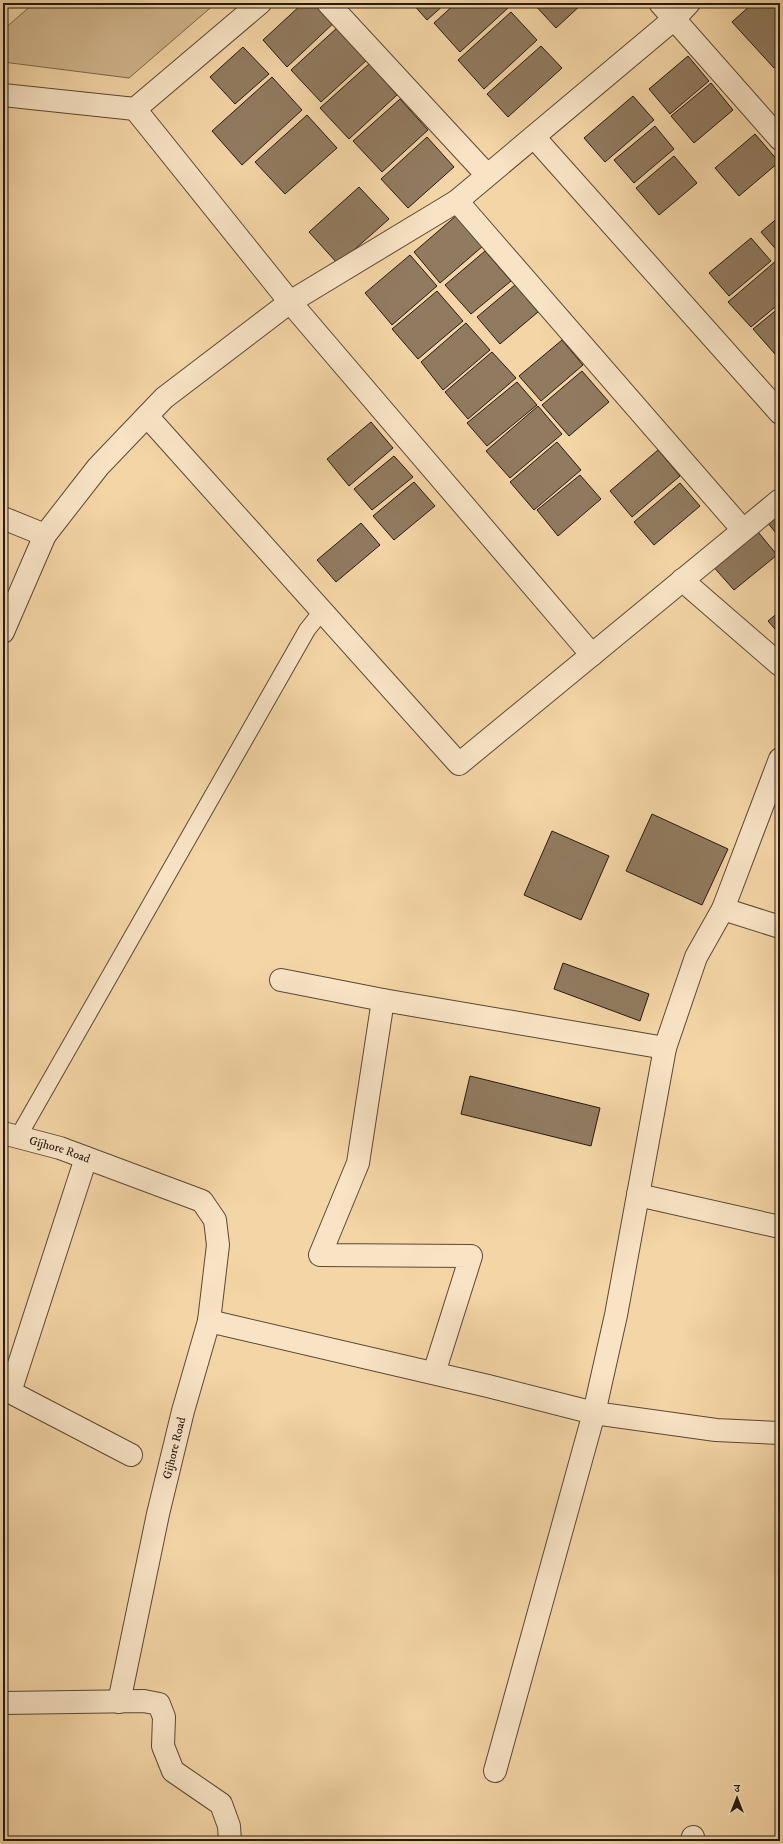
<svg xmlns="http://www.w3.org/2000/svg" width="783" height="1844" font-family="'IM FELL DW Pica','Noto Serif Devanagari',serif">
	<style>
		.green { fill: #d1b58d; stroke: #7b6850 }
		.building { fill: #917b5f; stroke: #251a12 }
		.lines { fill: none; stroke-linecap: round; stroke-linejoin: round }
		.service-casing { stroke: #594937; stroke-width: 18 }
		.minor-casing { stroke: #594937; stroke-width: 24 }
		.service { stroke: #f8e4c5; stroke-width: 16 }
		.minor { stroke: #f8e4c5; stroke-width: 22 }
		.labels { text-anchor: middle; stroke-width: 3; stroke-linejoin: round; paint-order: stroke }
		.street-label { font-size: 12px; fill: #251a12; stroke: #f8e4c5 }
	</style>
	<rect width="100%" height="100%" fill="#f4d5a6"/>
	<filter id="stains"><feTurbulence type="fractalNoise" baseFrequency=".005" numOctaves="4"/><feColorMatrix values="0 0 0 0 .2 0 0 0 0 .09 0 0 0 0 .02 0 0 0 .5 -.17"/></filter>
	<radialGradient id="worn" r=".72"><stop offset=".6" stop-color="#630" stop-opacity="0"/><stop offset="1" stop-color="#630" stop-opacity=".3"/></radialGradient>
	<path class="green" d="M34,3H216L129,78L3,62V30Z"/>
	<g class="building">
		<path d="M303,3H323L338,19L287,67L263,40Z"/>
		<path d="M412,3H446L427,20Z"/>
		<path d="M456,3H504L508,8L460,52L434,23Z"/>
		<path d="M533,3H583L556,28Z"/>
		<path d="M753,3H772L780,12V63L774,68L732,22Z"/>
		<path d="M511,12L537,40L484,89L458,60Z"/>
		<path d="M338,27L368,59L321,102L291,70Z"/>
		<path d="M541,46L562,68L508,117L487,94Z"/>
		<path d="M243,47L269,74L235,104L210,77Z"/>
		<path d="M688,56L709,81L670,114L649,89Z"/>
		<path d="M369,64L397,95L349,139L320,108Z"/>
		<path d="M272,77L302,110L242,165L212,131Z"/>
		<path d="M711,83L733,110L694,143L671,116Z"/>
		<path d="M633,96L654,120L605,162L584,138Z"/>
		<path d="M400,99L428,130L382,172L353,141Z"/>
		<path d="M307,115L337,148L285,194L255,162Z"/>
		<path d="M655,126L674,149L634,183L614,160Z"/>
		<path d="M755,134L779,162L739,196L715,168Z"/>
		<path d="M427,137L454,167L408,208L381,179Z"/>
		<path d="M674,156L697,183L659,215L636,188Z"/>
		<path d="M359,187L389,219L338,264L309,232Z"/>
		<path d="M457,215L483,246L440,283L414,252Z"/>
		<path d="M780,216V254L761,232Z"/>
		<path d="M751,238L771,261L729,296L709,273Z"/>
		<path d="M485,251L511,281L471,314L445,285Z"/>
		<path d="M410,255L437,286L392,325L365,293Z"/>
		<path d="M777,260L780,264V303L751,327L728,302Z"/>
		<path d="M515,285L538,312L500,344L477,317Z"/>
		<path d="M437,291L463,321L418,359L392,329Z"/>
		<path d="M780,307V349L775,354L753,329Z"/>
		<path d="M466,323L490,350L443,390L421,362Z"/>
		<path d="M562,340L583,365L541,401L519,376Z"/>
		<path d="M492,352L516,378L468,419L445,392Z"/>
		<path d="M582,371L609,402L569,436L542,405Z"/>
		<path d="M517,382L537,405L487,446L467,423Z"/>
		<path d="M538,406L562,434L510,478L486,451Z"/>
		<path d="M371,422L393,448L349,486L327,459Z"/>
		<path d="M557,442L581,470L534,510L510,482Z"/>
		<path d="M658,450L680,476L632,517L610,491Z"/>
		<path d="M394,456L413,477L372,510L354,489Z"/>
		<path d="M580,475L601,499L558,536L537,510Z"/>
		<path d="M414,482L435,506L394,540L373,516Z"/>
		<path d="M680,483L700,506L654,545L634,522Z"/>
		<path d="M780,511V538L767,522Z"/>
		<path d="M361,523L380,545L336,582L317,560Z"/>
		<path d="M754,527L777,555L734,590L711,564Z"/>
		<path d="M780,611V635L768,621Z"/>
		<path d="M652,814L728,849L702,905L626,871Z"/>
		<path d="M552,831L609,856L581,920L524,895Z"/>
		<path d="M563,963L649,994L640,1021L554,989Z"/>
		<path d="M470,1076L600,1108L591,1146L461,1114Z"/>
	</g>
	<g class="lines">
		<g class="service-casing">
			<path id="service" d="M18,1137L307,630L322,611"/>
		</g>
		<g class="minor-casing">
			<g id="minor">
				<path d="M328,3L487,175"/>
				<path d="M660,3L780,139"/>
				<path d="M3,95L135,109L260,3"/>
				<path d="M135,109L290,302L592,655"/>
				<path d="M534,137L780,413"/>
				<path d="M457,201L743,530"/>
				<path d="M147,416L459,764L780,500"/>
				<path d="M3,518L45,535L98,467L164,398L290,302L457,201L674,19L689,3"/>
				<path d="M682,580L780,665"/>
				<path d="M3,632L45,535"/>
				<path d="M723,909L780,927"/>
				<path d="M281,980L383,1000L665,1048"/>
				<path d="M383,1000L358,1163L320,1255L471,1256L434,1373"/>
				<path id="s1" d="M3,1133L60,1148L202,1201L215,1220L218,1245L209,1321L183,1411L158,1514L119,1702"/>
				<path d="M86,1158L10,1392L131,1455"/>
				<path d="M638,1195L780,1227"/>
				<path d="M209,1321L488,1386L594,1413L716,1430L780,1433"/>
				<path d="M3,1703L144,1701L159,1704L164,1717L163,1746L173,1771L221,1804L229,1826L230,1841"/>
				<path d="M495,1771L594,1413L616,1315L665,1048L696,957L723,909L780,759"/>
				<path d="M692,1841L693,1837"/>
			</g>
		</g>
		<use href="#service" class="service"/>
		<use href="#minor" class="minor"/>
	</g>
	<g class="labels">
		<g class="street-label">
			<text dy="4" stroke="none"><textPath href="#s1" startOffset="59">Gijhore Road</textPath></text>
			<text transform="translate(174 1448) rotate(-76)" y="4">Gijhore Road</text>
		</g>
	</g>
	<rect width="783" height="1844" fill="none" stroke="#f4d5a6" stroke-width="16"/>
	<rect x="4" y="4" width="775" height="1836" fill="none" stroke="#251a12" stroke-width="2"/>
	<rect x="8" y="8" width="767" height="1828" fill="none" stroke="#251a12"/>
	<g transform="translate(737 1798)" stroke="#f8e4c5" stroke-width="3" paint-order="stroke">
	<path d="M0-3L7 15L0 10L-7 15Z" fill="#251a12"/>
	<text y="-6" font-size="11" font-weight="bold" text-anchor="middle" fill="#251a12">उ</text>
	</g>
	<rect width="100%" height="100%" filter="url(#stains)"/>
	<rect width="100%" height="100%" fill="url(#worn)"/>
</svg>
